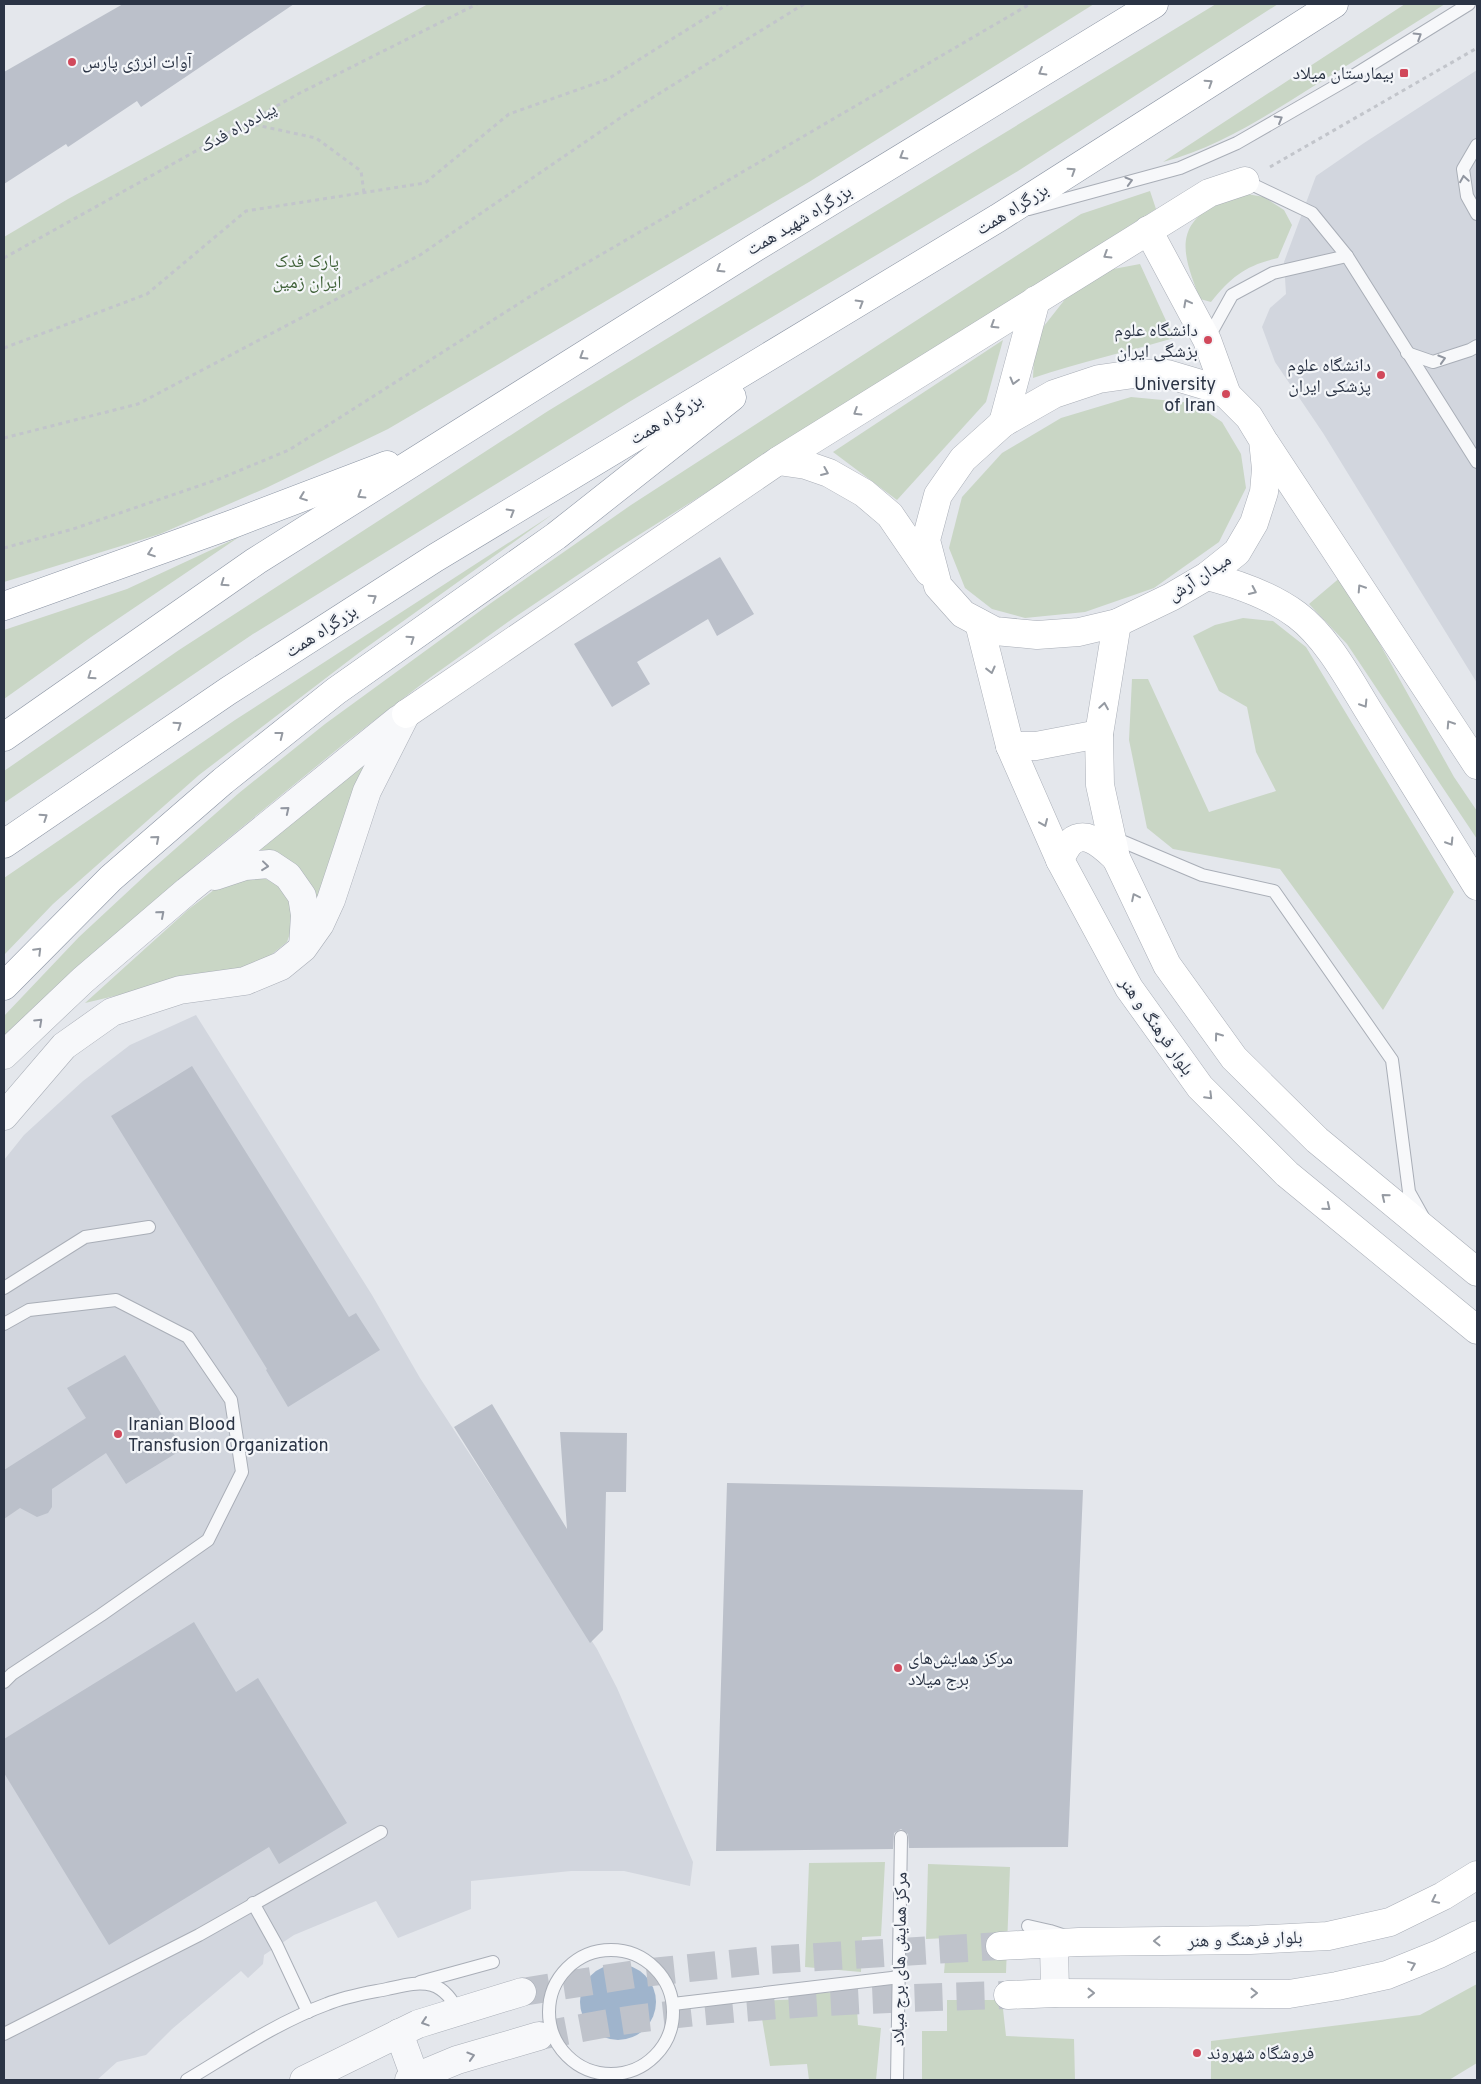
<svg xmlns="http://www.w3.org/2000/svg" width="1481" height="2084" font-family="Overpass,'Noto Naskh Arabic',sans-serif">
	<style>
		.built { fill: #d2d6de }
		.green { fill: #c9d6c5 }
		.water { fill: #9fb4cc }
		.building { fill: #bbc0ca }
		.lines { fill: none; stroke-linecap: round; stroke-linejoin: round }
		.tertiary-tunnel { stroke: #bfc3cb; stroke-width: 28; stroke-dasharray: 28 14; stroke-linecap: butt }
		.service-casing { stroke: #a9aeb7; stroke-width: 14 }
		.tertiary-casing { stroke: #a9aeb7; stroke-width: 29 }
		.secondary-casing { stroke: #a9aeb7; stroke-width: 29 }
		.trunk-casing { stroke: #8b94a3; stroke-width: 29 }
		.path { stroke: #c2c5cb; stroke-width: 3; stroke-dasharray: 4 4; stroke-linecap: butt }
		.service { stroke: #f7f8fa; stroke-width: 12 }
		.tertiary { stroke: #f7f8fa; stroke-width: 28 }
		.secondary { stroke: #fff; stroke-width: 28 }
		.trunk { stroke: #fff; stroke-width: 28 }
		.oneway { stroke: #9196a0 }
		.oneway2 { stroke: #959aa2 }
		.poi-dot { fill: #d1495b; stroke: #f4f6f9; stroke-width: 2 }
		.labels { text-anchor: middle; stroke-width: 4.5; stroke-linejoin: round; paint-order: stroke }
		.poi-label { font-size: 18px; fill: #2b3445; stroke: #f4f6f9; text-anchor: start }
		.street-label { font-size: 18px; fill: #2b3445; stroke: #f4f6f9 }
		.park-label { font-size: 18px; fill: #3f6138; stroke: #f4f6f9 }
	</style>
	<rect width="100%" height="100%" fill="#e4e7ec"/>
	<g class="built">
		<path d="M1477,70V683L1323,433L1275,362L1262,327L1270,308L1286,294L1284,262L1316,176L1364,143Z"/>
		<path d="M196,1015L372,1295L420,1378L597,1649L617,1688L693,1862L690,1886L624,1871H571L471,1881V1909L398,1938L376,1901L294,1935L264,1955L263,1964L248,1978L241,1971L172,2029L146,2055L117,2062L97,2080H4V1160L24,1135L83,1081L130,1045Z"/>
	</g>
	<g class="green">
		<path d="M428,4H1094L809,182L388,429L266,488L160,534L4,582V237L68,199Z"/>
		<path d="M1216,4H1278L1018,171L629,402L253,634L4,803V771L179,650L548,411Z"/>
		<path d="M1405,4H1445C1400,32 1355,61 1309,89C1263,118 1216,148 1163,162Z"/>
		<path d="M1150,191L1156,209L615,550L515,617L431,677L345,743L203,859L100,948L4,1038V1016L79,937L150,871L239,793L325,724L491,603L631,505L1081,214Z"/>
		<path d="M1247,194L1264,197L1284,210L1292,225L1278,258C1246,265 1231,277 1211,302L1200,299C1187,264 1171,231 1211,207C1221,200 1236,198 1247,194Z"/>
		<path d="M1140,264L1174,338C1127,352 1080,362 1033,378L1034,354L1044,326L1070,293L1108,270Z"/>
		<path d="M1003,340L986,402L897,500L833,452Z"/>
		<path d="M1131,397L1194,403L1222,422L1241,454L1246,488L1219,542L1154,588L1085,612L1025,618L992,609L965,588L949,548L962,497L1002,453L1061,418Z"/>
		<path d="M553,514L360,652L199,775L53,904L4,955V878L235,720Z"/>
		<path d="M239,537L91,637L4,699V630L127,589Z"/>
		<path d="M1342,576L1454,777L1477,811V839L1347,644L1309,604Z"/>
		<path d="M1243,618L1273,621L1306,647L1454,892L1383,1010L1280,869L1173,849L1147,828L1129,740L1132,679H1148L1209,812L1276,791L1256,752L1247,707L1219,691L1193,636L1215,625Z"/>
		<path d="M380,746L317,902L268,851L255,849Z"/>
		<path d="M262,877L278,885L287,896L292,909L293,925L287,942L266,959L230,971L182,980L85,1003L189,909L219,886L241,878Z"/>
		<path d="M885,1862L881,1936L862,1937L861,1972L805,1967L809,1863Z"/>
		<path d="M928,1864L1010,1867L1006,1973H944L947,1938L926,1939Z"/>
		<path d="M1477,1984V2063L1449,2080H1211V2041L1420,2015Z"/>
		<path d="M804,1992L856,1993L858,2025L881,2028L876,2080H809L807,2064L770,2066L759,2001L804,1999Z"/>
		<path d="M947,2000H1002L1006,2036L1074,2039L1075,2080H922V2031H947Z"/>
	</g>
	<circle class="water" cx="618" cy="2002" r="38"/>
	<g class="building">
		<path d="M123,4H294L141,107L137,101L68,147L66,144L4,184V72Z"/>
		<path d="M720,557L754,614L717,636L708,619L637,662L650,684L612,707L574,644Z"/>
		<path d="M192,1066L349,1317L356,1313L380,1350L288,1407L266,1370L267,1369L111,1116Z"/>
		<path d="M125,1355L183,1449L126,1484L106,1453L52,1489V1507L48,1513L37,1517L20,1508L4,1519V1470L86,1418L67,1388Z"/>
		<path d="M492,1404L567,1529L560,1432L627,1433L626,1492H606L603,1630L590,1643L454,1427Z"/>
		<path d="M727,1483L1083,1490L1068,1847L909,1848L908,1834L901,1829L894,1833L893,1849L716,1851Z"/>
		<path d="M194,1622L236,1692L258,1678L347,1823L279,1864L269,1847L109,1945L4,1773V1739Z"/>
	</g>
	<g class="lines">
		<g class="tertiary-tunnel">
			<path d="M522,1992L642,1973L767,1960L1000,1946"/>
			<path d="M539,2036C577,2029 614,2021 652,2017C770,2003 888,1998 1008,1995"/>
		</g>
		<g class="service-casing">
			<g id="service">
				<path d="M1477,145L1463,169L1467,196L1477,214"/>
				<path d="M1245,181L1312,213L1347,256L1477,462"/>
				<path d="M1029,209L1180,168L1237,143L1348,79L1469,4"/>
				<path d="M1207,340L1232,295L1273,273L1347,256"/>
				<path d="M1407,353L1433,362L1470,350L1477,346"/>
				<path d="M1112,837L1202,875L1274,891L1392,1060L1409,1192L1423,1217"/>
				<path d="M4,1288L85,1237L149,1227"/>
				<path d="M4,1324L29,1310L116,1300L188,1337L231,1400L242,1472L208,1540L101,1615L12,1674L4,1682"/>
				<path d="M253,1903L277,1946L308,2012"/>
				<path d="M1028,1926L1050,1931L1062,1935"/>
				<circle cx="611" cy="2012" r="62"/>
				<path d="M420,1982L493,1962"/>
				<path d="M673,2004L900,1977"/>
				<path d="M4,2034L199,1935L381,1832"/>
				<path d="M187,2080C232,2053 278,2022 327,2004C346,1996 367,1993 387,1989C401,1986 417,1981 432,1985C445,1989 452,2000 458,2011"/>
				<path d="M897,2080L901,1837"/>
			</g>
		</g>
		<g class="tertiary-casing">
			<g id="tertiary">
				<path d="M215,876L245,866L270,864L288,876L302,896L305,915L303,947"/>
				<path d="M4,1055L83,980L187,891L399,719"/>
				<path d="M4,1116L64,1046L112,1012L180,990L245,981L281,966L303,948L320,924L331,900L367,791L406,714"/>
				<path d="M1054,1944L1055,1993"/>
				<path d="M399,2033L415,2077"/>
				<path d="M304,2080L418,2024L522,1992"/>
				<path d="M409,2080L457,2060L539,2036"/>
			</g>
		</g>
		<g class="secondary-casing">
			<g id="secondary">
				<path d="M1148,230L1207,340L1227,395"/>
				<path d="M1134,374H1167L1214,388L1227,395L1249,417L1263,440L1266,469L1264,492L1254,523L1237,552L1207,576L1171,597L1117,623L1079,632L1037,635L995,631L963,614L938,586L926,540L938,495L963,459L1003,423L1054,394L1099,379Z"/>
				<path d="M1003,423L1036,300"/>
				<path d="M1265,443L1477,765"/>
				<path d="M778,461L806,465L829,473L864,493L890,515L929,572"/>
				<path d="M1207,576C1238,584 1270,595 1297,615C1329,639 1352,685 1373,718C1408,774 1442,830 1477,886"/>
				<path d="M979,623L1010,746L1060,860L1129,988L1200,1087L1287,1174L1477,1330"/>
				<path d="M1117,623L1099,734L1100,785L1116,858L1167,965L1234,1058L1317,1140L1477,1272"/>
				<path d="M406,714L778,461L1209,193L1245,181"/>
				<path d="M1010,746H1036L1099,734"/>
				<path d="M1060,860C1062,855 1065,849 1068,845C1084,826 1104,847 1116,858"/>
				<path d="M1000,1946L1079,1942L1250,1940L1328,1936L1390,1922L1443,1896L1477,1875"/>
				<path d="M1008,1995L1055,1993L1289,1994L1337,1986L1387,1975L1439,1954L1477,1935"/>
			</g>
		</g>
		<g class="trunk-casing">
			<g id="trunk">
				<path d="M4,606L230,525L387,465"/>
				<path d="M4,737L256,561L756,247L1154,4"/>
				<path d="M4,844L228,691L435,558L998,218L1334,4"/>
				<path d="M4,986L111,878L223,781L336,691L556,536L732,397"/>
			</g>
		</g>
		<g class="path">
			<path d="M247,123L316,138L361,171L364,193"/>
			<path d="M1270,167L1477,48"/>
			<path d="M4,258L298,94L477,4"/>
			<path d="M4,348L147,294L246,211L425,183L509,114L608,79L728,4"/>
			<path d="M4,438L138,404L420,255L626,114L804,4"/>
			<path d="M4,548L73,529L219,479L289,450L537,292L1030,4"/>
		</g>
		<use href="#service" class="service"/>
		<use href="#tertiary" class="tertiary"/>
		<use href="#secondary" class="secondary"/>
		<use href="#trunk" class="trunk"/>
	</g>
	<defs><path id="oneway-chevron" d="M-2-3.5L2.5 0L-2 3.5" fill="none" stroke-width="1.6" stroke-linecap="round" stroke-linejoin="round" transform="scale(1.25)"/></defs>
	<g class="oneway">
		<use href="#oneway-chevron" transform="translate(1418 36) rotate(-32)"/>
		<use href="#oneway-chevron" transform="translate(1279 119) rotate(-30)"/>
		<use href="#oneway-chevron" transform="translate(1464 179) rotate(-99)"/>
		<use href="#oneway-chevron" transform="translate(1129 181) rotate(-16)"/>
		<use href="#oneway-chevron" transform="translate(1442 359) rotate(-17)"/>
		<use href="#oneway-chevron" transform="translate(286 810) rotate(-39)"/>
		<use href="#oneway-chevron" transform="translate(265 866) rotate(6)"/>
		<use href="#oneway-chevron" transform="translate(161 914) rotate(-41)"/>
		<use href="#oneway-chevron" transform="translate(39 1022) rotate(-43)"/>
		<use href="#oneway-chevron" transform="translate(425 2022) rotate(162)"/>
		<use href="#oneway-chevron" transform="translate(471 2056) rotate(-17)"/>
	</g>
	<g class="oneway2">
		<use href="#oneway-chevron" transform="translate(1042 72) rotate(149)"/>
		<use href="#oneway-chevron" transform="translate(1209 83) rotate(-33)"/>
		<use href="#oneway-chevron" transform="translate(903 156) rotate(149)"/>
		<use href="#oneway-chevron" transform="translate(1072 171) rotate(-33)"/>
		<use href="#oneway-chevron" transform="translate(1107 255) rotate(148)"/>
		<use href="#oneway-chevron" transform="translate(720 269) rotate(148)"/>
		<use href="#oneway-chevron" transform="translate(860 303) rotate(-31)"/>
		<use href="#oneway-chevron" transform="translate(1187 303) rotate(-118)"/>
		<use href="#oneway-chevron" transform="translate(994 325) rotate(148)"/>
		<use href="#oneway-chevron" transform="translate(583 356) rotate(148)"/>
		<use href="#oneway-chevron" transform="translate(1014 381) rotate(105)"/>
		<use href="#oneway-chevron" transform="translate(857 412) rotate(148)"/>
		<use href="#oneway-chevron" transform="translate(825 472) rotate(23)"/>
		<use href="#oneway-chevron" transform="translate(361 495) rotate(148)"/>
		<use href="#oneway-chevron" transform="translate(303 497) rotate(159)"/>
		<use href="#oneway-chevron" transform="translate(511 512) rotate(-31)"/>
		<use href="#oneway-chevron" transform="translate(151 553) rotate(160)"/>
		<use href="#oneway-chevron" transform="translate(224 583) rotate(145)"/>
		<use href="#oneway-chevron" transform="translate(1361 588) rotate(-123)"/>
		<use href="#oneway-chevron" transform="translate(1253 591) rotate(25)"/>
		<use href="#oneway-chevron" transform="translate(373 598) rotate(-33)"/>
		<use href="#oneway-chevron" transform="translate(411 639) rotate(-35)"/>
		<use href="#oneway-chevron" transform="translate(991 670) rotate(76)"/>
		<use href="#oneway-chevron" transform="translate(91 676) rotate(145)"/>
		<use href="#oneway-chevron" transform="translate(1364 704) rotate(58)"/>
		<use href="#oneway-chevron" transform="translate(1104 706) rotate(-81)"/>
		<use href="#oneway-chevron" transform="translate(1450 724) rotate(-123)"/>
		<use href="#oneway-chevron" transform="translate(178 725) rotate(-34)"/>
		<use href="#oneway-chevron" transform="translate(280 735) rotate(-38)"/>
		<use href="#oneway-chevron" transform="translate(44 817) rotate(-34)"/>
		<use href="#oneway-chevron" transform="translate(1044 823) rotate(67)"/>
		<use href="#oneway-chevron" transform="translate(156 839) rotate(-41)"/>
		<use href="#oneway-chevron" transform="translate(1450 842) rotate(58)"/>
		<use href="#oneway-chevron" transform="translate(1135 897) rotate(-116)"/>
		<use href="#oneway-chevron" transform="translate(38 951) rotate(-45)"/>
		<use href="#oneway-chevron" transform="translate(1218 1036) rotate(-126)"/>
		<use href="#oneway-chevron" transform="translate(1209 1096) rotate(45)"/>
		<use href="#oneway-chevron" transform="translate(1385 1197) rotate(-141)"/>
		<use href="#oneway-chevron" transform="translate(1327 1207) rotate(39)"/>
		<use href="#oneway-chevron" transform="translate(1435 1900) rotate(154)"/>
		<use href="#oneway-chevron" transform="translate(1157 1941) rotate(179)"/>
		<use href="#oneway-chevron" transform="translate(1412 1965) rotate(-22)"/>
		<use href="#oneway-chevron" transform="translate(1091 1993)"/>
		<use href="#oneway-chevron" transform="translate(1254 1993)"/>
	</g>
	<g class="poi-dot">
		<circle cx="72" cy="62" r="5"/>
		<rect x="1399" y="68" width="10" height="10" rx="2.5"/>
		<circle cx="1208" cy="340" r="5"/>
		<circle cx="1381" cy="375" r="5"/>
		<circle cx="1226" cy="394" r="5"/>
		<circle cx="118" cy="1434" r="5"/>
		<circle cx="898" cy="1668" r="5"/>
		<circle cx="1197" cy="2053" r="5"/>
	</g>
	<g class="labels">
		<g class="poi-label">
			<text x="82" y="68">آوات انرژی پارس</text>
			<text x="1394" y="79" text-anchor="end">بیمارستان میلاد</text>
			<text x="1198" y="336" text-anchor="end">دانشگاه علوم<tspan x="1198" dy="21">بزشگى ايران</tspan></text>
			<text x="1371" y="371" text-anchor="end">دانشگاه علوم<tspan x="1371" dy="21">پزشکی ایران</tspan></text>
			<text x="1216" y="390" text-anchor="end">University<tspan x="1216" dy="21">of Iran</tspan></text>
			<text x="128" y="1430">Iranian Blood<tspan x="128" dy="21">Transfusion Organization</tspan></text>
			<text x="908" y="1664">مرکز همایش‌های<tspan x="908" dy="21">برج میلاد</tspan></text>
			<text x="1207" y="2059">فروشگاه شهروند</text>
		</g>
		<g class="street-label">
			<text transform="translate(238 127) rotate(-29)" y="6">پیاده‌راه فدک</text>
			<text transform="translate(1012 209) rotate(-32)" y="6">بزرگراه همت</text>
			<text transform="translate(799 220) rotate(-31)" y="6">بزرگراه شهید همت</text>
			<text transform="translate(666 419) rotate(-31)" y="6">بزرگراه همت</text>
			<text transform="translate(1199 577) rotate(-33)" y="6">میدان آرش</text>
			<text transform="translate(321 631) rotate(-33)" y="6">بزرگراه همت</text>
			<text transform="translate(1157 1026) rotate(55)" y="6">بلوار فرهنگ و هنر</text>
			<text transform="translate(1245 1939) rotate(-2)" y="6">بلوار فرهنگ و هنر</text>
			<text transform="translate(899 1959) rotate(-89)" y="6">مرکز همایش های برج میلاد</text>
		</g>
		<g class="park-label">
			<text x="307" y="267">پارک فدک<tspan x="307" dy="21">ایران زمین</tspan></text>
		</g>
	</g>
	<rect width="1481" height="2084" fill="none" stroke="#2b3445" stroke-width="10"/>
</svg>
